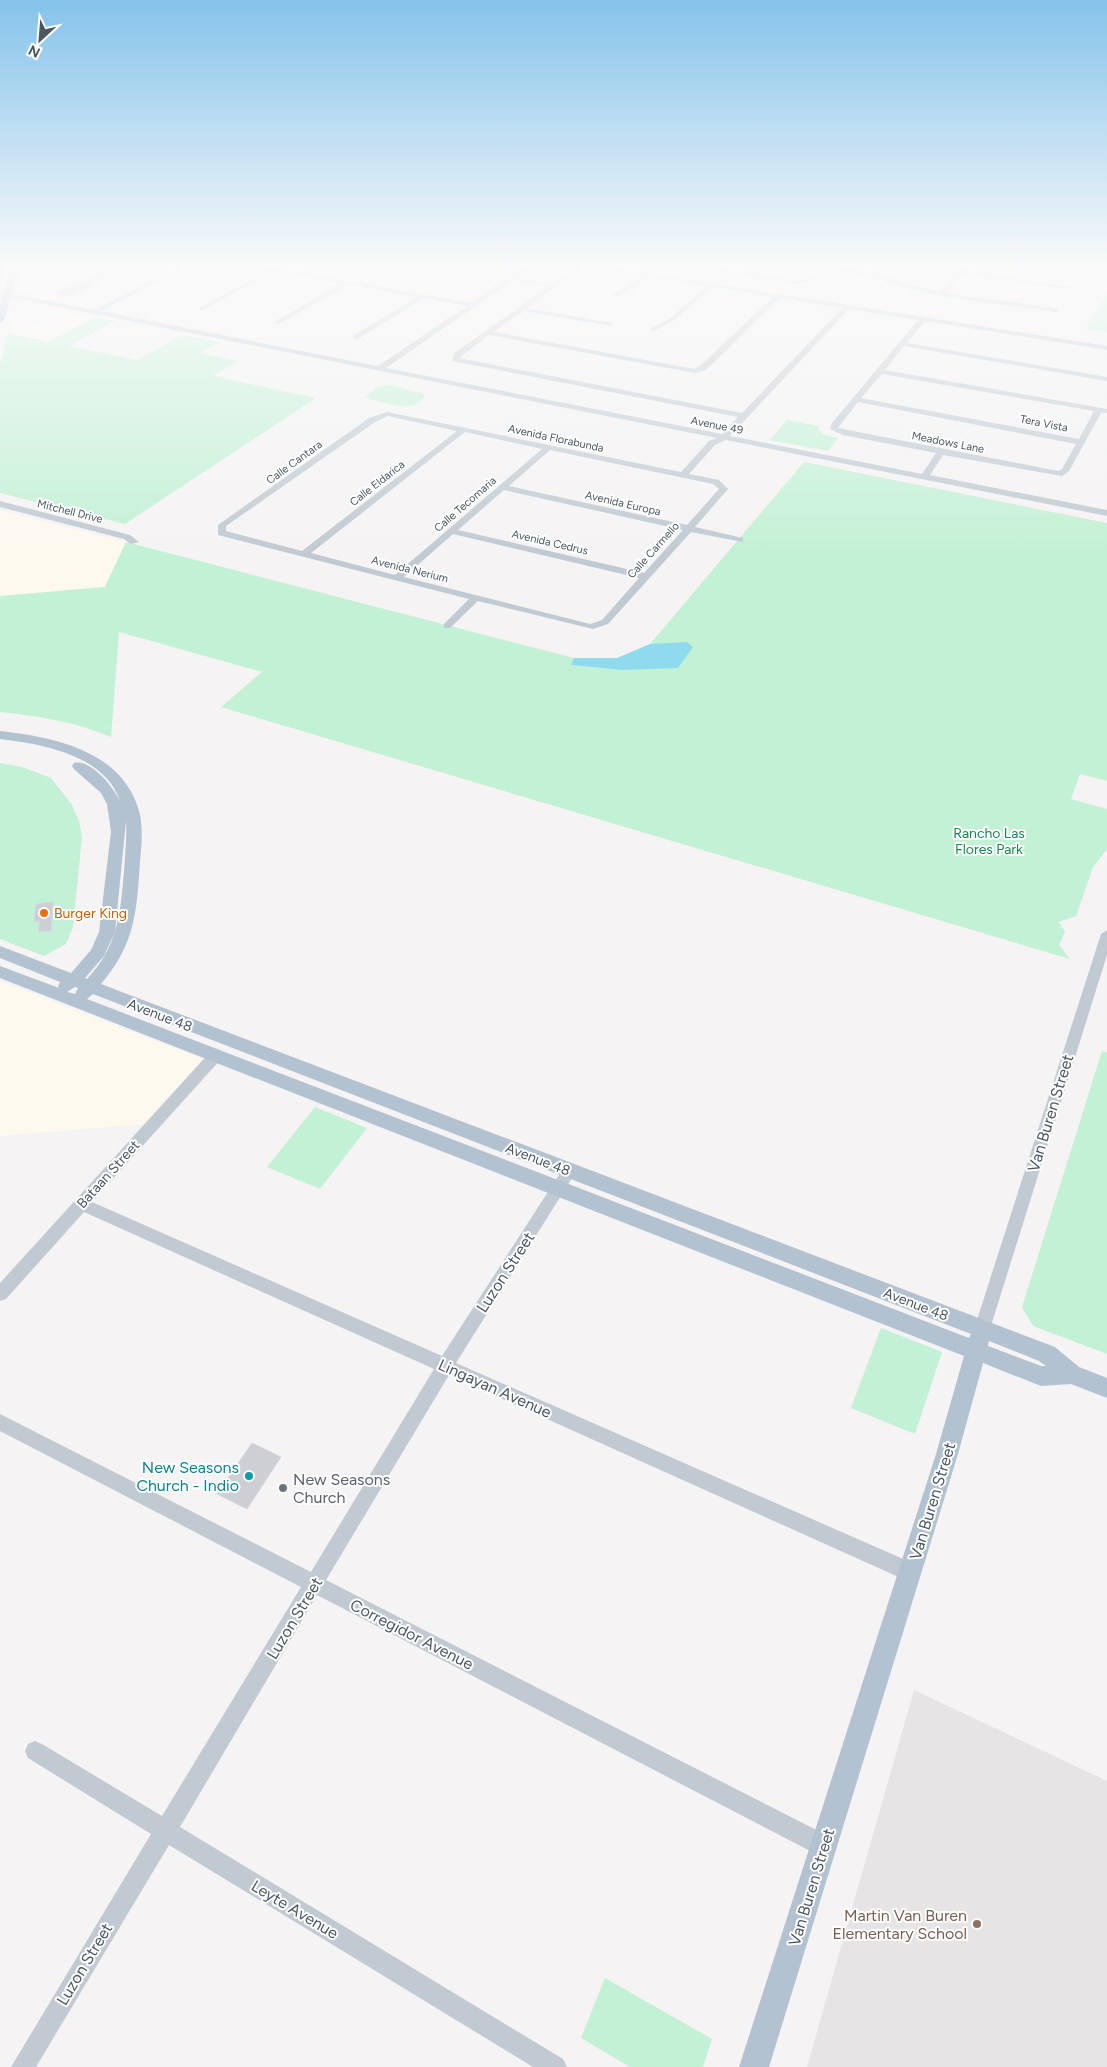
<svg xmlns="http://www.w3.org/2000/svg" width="1107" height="2067" font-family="Figtree,sans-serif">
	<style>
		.commercial { fill: #fdf9ef }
		.education { fill: #e6e4e5 }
		.green { fill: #c3f1d5 }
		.water { fill: #90daee }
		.building { fill: #cdcfd5; stroke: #d7d9de }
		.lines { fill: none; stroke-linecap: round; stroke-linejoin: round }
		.minor { fill: #c1cad2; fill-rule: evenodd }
		.major { fill: #b3c2d1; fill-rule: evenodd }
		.food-dot { fill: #e8710a; stroke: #fff; stroke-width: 2 }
		.culture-dot { fill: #0f9aa8; stroke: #fff; stroke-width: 2 }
		.worship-dot { fill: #6b7280; stroke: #fff; stroke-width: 2 }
		.education-dot { fill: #8d6e63; stroke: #fff; stroke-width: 2 }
		.labels { text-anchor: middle; stroke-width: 4; stroke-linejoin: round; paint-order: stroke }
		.far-street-label { font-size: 11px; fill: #4a5661; stroke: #fff }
		.park-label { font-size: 14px; fill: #17864f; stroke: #fff }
		.food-label { font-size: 14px; fill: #c56008; stroke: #fff; text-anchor: start }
		.street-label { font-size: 14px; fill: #4a5661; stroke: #fff }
		.near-street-label { font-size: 16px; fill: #4a5661; stroke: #fff }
		.near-culture-label { font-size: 16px; fill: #0d838f; stroke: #fff; text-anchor: end }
		.near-worship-label { font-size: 16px; fill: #5b616d; stroke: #fff; text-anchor: start }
		.near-education-label { font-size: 16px; fill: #785e54; stroke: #fff; text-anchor: end }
	</style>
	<rect width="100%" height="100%" fill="#f5f3f3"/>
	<g class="commercial">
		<path d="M25,265H139L66,301L21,291Z"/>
		<path d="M71,312L96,317L48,342L8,333L12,318L46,325Z"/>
		<path d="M0,510L126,542L105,587L0,596Z"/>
		<path d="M0,981L203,1059L145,1124L0,1136Z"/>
	</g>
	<path class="education" d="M914,1690L1107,1781V2067H807Z"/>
	<g class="green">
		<path d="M1107,294V332L1085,329Z"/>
		<path d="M96,317L114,321L69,346L137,360L182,335L219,342L200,353L237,361L213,376L316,398L125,524L0,493V364L8,333L48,342Z"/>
		<path d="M389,385L424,394V398L415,405L403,407L365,398L377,387Z"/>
		<path d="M787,420L819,426L818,430L825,435L838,438L828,451L770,440Z"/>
		<path d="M804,462L1107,523V781L1080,774L1071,799L1107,809V849L1093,867L1076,916L1059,922L1065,932L1059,945L1070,959L221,707L262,672L119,632L111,737C75,722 39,716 0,712V596L105,587L126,542L574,658L572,665L621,670L646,668L653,645L650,644Z"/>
		<path d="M0,763L22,767L51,778L72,805L79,821L82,837L73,927L66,944L44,956L0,939Z"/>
		<path d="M1102,1051L1107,1053V1354L1033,1326L1022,1307Z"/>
		<path d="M315,1107L367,1128L320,1189L267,1167Z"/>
		<path d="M881,1328L942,1352L915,1434L851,1408Z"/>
		<path d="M605,1978L712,2039L703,2067H630L581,2038Z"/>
	</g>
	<path class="water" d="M687,642L693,647L678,668L621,670L571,665L574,658H617L650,644Z"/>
	<g class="building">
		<path d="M96,273L113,276L70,297L54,294Z"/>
		<path d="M53,902L51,931L38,932L40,921L34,922L36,904Z"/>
		<path d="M252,1443L281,1457L247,1509L217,1494Z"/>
	</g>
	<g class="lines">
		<g class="minor">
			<path d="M183,265H190L101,311L378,366L467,306L424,298L356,340L353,336L417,297L348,285L277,325L275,322L341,283L275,271L203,310L198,309L268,270L247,265L275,267L471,303L527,265H534L516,278L552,284L579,265H596L1107,346V350L925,321L907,343L1107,377V381L904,346L885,370L1107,409V413H1101L1069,471L1062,476L943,455L930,475L1107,510V516L726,440L715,445L689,474L719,480L728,489L695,527L743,538V542L691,532L608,624L593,629L478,601L450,628H444V624L469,599L218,535V525L369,418L387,412L681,472L709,441L717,438L19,299L0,298V294L19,295L93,310ZM585,266L643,276L612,295L614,298L633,289L650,277L707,286L669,319L650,329L652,332L673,321L713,287L773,297L700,366L694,369L494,332L523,311L613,326L611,323L527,308ZM512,281L548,287L454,353L452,361L738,417L722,434L386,368ZM780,298L842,308L742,413L459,358L489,335L695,373L706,370ZM849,309L918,320L832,423L830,429L843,435L936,453L922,474L730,436ZM882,374L1094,411L1079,439L861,398ZM858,402L1076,444L1062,469L1058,471L838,428ZM388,416L457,431L302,551L226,531V526L375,422ZM465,432L542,449L395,575L311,553ZM550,450L713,484L719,489L687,525L509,486ZM504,490L683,530L644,573L458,530ZM453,534L639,578L602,620L590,624L404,577Z"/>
			<path d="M424,265L464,268L472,265H479L465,272Z"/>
			<path d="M683,265H696L799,280L808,279L822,267C858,262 905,284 941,292L963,265H969L966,270L1076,288L1073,290L963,273L947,293L1059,309L1057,312C1012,306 967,302 923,292C890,284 860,271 826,270L812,282L799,284Z"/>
			<path d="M0,501L130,535L139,542L131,544L124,539L0,507Z"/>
			<path d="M1107,930V955L990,1329L988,1334L982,1336L976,1334L974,1329L1101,934Z"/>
			<path d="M216,1050L223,1055L221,1059L92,1202L442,1356L564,1167L569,1165L574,1167L577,1171L574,1175L456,1363L917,1565L919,1572L917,1579L910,1581L903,1579L449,1375L326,1580L832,1838L835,1846L832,1854L824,1857L816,1854L317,1595L180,1827L563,2059L567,2067H533L169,1845L36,2067H11L151,1834L28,1758L25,1751L28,1744L35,1741L42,1744L162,1816L301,1587L0,1431V1414L311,1572L434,1369L84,1212L6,1299L0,1301V1283L211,1051Z"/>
		</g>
		<g class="major">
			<path d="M0,265H7L4,274L0,276Z"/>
			<path d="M12,265H20L4,320L0,323V305Z"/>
			<path d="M0,731C55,737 126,752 140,815C144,835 140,856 139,876C136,920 131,949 101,984L1055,1347L1079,1367L1107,1378V1398L1071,1384L1041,1386L983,1363L958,1454L769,2067H739L936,1454L964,1356L0,978V966L59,988L58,986L60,982L0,958V946L71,973L91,950L99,932L111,832L107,804L101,793L74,769L72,766L74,763C91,759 113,787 120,801C105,755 42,744 0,739ZM126,821C127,838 125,855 124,872C120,915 118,946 87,979L85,978L104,956L115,932ZM75,987L78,988L75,994L67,992ZM93,994L971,1334L969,1338L87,999ZM989,1341L1039,1361L1046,1366H1041L988,1346Z"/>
		</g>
	</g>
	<linearGradient id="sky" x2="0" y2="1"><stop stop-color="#85c3ea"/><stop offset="0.48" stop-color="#fafafa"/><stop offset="1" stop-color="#fafafa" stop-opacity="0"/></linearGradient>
	<rect width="1107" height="554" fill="url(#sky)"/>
	<circle class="food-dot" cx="44" cy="913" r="5"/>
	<circle class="culture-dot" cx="249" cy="1476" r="5"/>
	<circle class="worship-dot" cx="283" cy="1488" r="5"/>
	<circle class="education-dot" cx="977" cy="1924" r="5"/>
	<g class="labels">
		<g class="far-street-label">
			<text transform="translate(1044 423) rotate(11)" y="4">Tera Vista</text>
			<text transform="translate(717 425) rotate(11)" y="4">Avenue 49</text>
			<text transform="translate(556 438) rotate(12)" y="4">Avenida Florabunda</text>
			<text transform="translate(948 442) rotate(11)" y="4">Meadows Lane</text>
			<text transform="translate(294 462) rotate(-36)" y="4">Calle Cantara</text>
			<text transform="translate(377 483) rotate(-38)" y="4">Calle Eldarica</text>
			<text transform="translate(623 503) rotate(13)" y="4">Avenida Europa</text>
			<text transform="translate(465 504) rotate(-41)" y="4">Calle Tecomaria</text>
			<text transform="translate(70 511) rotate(14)" y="4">Mitchell Drive</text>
			<text transform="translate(550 542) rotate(13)" y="4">Avenida Cedrus</text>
			<text transform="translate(653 550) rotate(-48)" y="4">Calle Carmello</text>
			<text transform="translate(410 569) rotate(14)" y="4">Avenida Nerium</text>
		</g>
		<g class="park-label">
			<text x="989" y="838">Rancho Las<tspan x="989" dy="16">Flores Park</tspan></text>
		</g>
		<g class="food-label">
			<text x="54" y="918">Burger King</text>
		</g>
		<g class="street-label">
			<text transform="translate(160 1015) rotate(21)" y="5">Avenue 48</text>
			<text transform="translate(538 1159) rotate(21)" y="5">Avenue 48</text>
			<text transform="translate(108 1174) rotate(-48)" y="5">Bataan Street</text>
			<text transform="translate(916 1304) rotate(21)" y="5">Avenue 48</text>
		</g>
		<g class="near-street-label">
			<text transform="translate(1050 1113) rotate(-73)" y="6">Van Buren Street</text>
			<text transform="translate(505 1272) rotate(-57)" y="6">Luzon Street</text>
			<text transform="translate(495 1388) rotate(24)" y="6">Lingayan Avenue</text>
			<text transform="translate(932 1501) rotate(-73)" y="6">Van Buren Street</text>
			<text transform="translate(294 1618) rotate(-59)" y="6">Luzon Street</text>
			<text transform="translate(412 1634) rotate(27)" y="6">Corregidor Avenue</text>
			<text transform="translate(811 1887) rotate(-73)" y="6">Van Buren Street</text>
			<text transform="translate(295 1909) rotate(31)" y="6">Leyte Avenue</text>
			<text transform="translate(84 1964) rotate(-59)" y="6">Luzon Street</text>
		</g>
		<g class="near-culture-label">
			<text x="239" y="1473">New Seasons<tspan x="239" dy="18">Church - Indio</tspan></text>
		</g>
		<g class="near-worship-label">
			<text x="293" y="1485">New Seasons<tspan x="293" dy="18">Church</tspan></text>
		</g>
		<g class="near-education-label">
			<text x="967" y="1921">Martin Van Buren<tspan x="967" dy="18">Elementary School</tspan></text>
		</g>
	</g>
	<g transform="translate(40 40) rotate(206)" stroke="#ffffff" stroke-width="4" paint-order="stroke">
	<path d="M0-4L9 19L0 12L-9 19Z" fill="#4a5661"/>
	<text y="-8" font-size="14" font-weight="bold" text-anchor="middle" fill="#4a5661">N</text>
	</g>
</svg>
